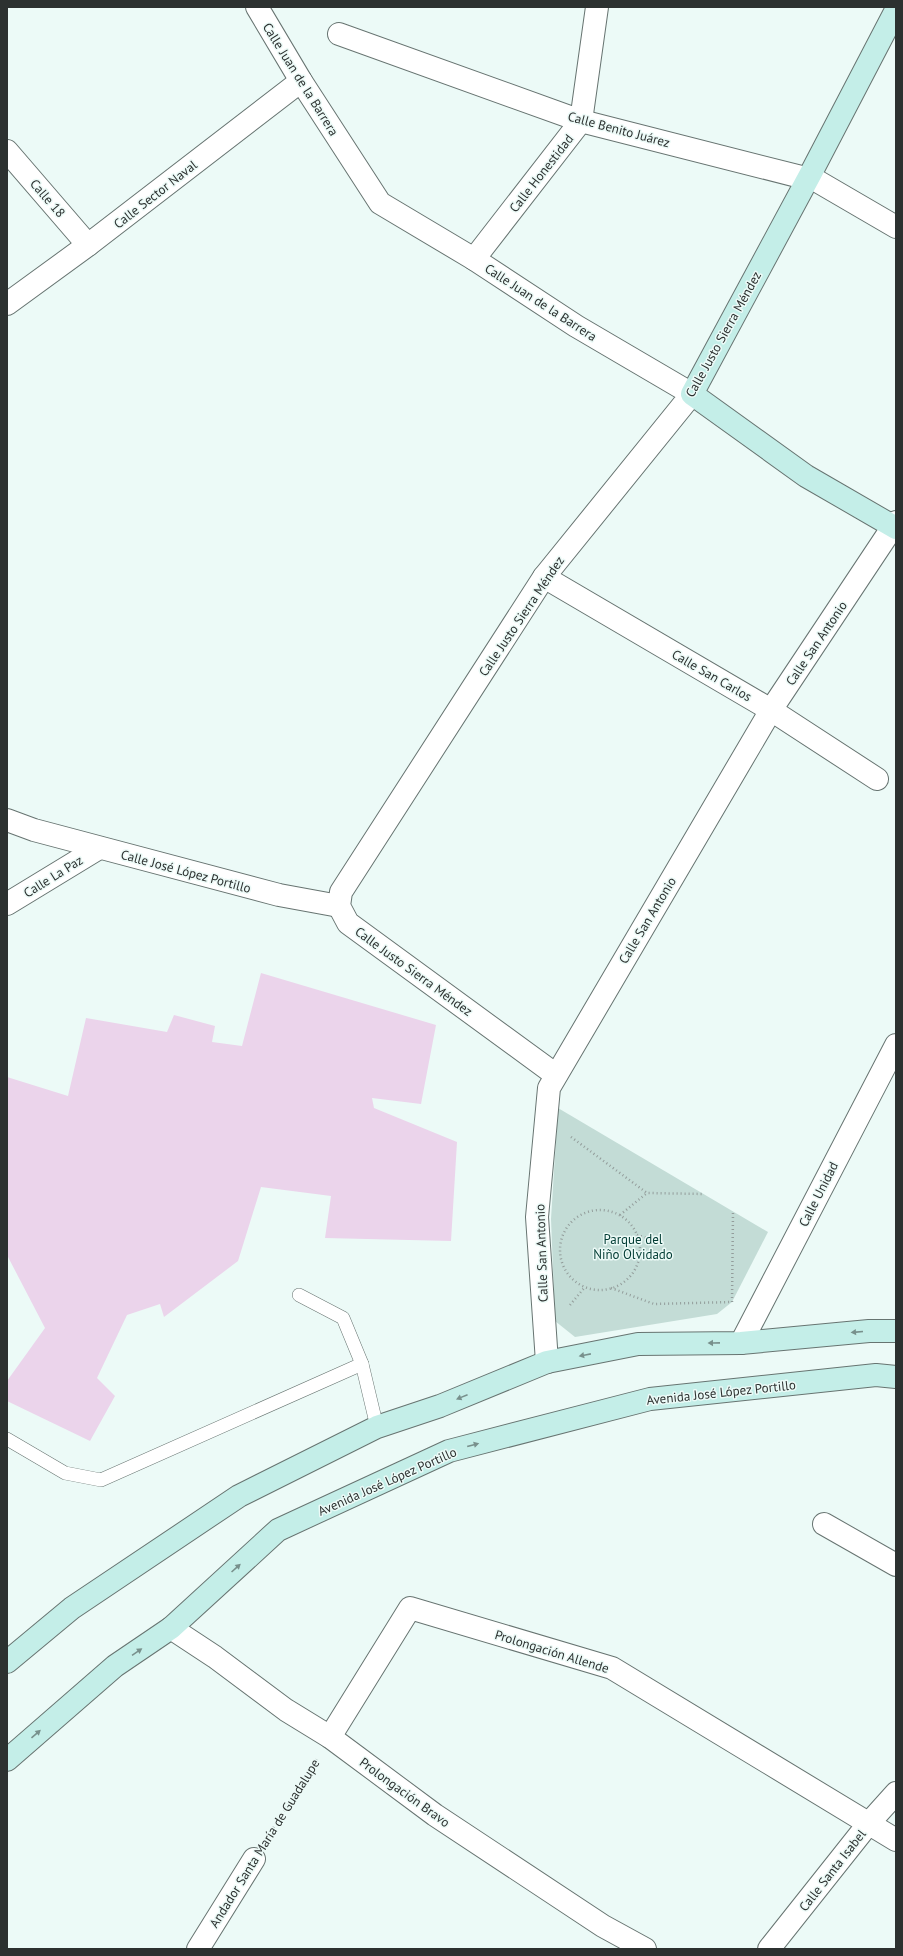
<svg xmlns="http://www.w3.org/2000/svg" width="903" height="1956" font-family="'PT Sans',sans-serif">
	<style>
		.green { fill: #c3dcd6 }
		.building { fill: #ebd4eb }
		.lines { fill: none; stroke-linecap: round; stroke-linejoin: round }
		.lane-casing { stroke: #677471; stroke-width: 14 }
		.street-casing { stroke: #677471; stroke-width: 24 }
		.secondary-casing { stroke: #677471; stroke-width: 24 }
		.path { stroke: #939d9b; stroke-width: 2.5; stroke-dasharray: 1 3; stroke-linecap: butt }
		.lane { stroke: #fff; stroke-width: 13 }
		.street { stroke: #fff; stroke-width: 22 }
		.secondary { stroke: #c4eee8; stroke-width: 22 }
		.oneway { fill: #78908c }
		.labels { text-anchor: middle; stroke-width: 3; stroke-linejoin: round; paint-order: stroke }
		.street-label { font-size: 13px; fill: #2c3130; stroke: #ecfaf7 }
		.park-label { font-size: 13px; fill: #013b33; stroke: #ecfaf7 }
	</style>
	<rect width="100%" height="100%" fill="#ecfaf7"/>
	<path class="green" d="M558,1108L768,1232L732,1302L717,1314L575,1337L555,1321L551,1219Z"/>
	<path class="building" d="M261,973L436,1025L421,1104L372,1098L374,1108L457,1142L451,1241L325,1238L331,1196L261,1187L238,1261L164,1317L160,1304L127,1315L97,1378L115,1396L90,1441L7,1401V1381L45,1328L7,1255V1077L68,1096L86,1018L167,1032L174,1015L215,1026L212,1042L242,1046Z"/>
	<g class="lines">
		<g class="lane-casing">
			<g id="lane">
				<path d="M299,1295L343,1318L362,1364L377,1427"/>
				<path d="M7,1439L65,1473L101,1480L362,1364"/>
			</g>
		</g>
		<g class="street-casing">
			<g id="street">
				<path d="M257,7L301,81L380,203L474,259L576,326L692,394L544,577L341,892L339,906L348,923L556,1075"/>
				<path d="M339,34L581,121L817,181L896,227"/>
				<path d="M7,151L88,245"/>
				<path d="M474,259L581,121L597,7"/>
				<path d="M7,304L88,245L301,81"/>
				<path d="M544,577L771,710L877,779"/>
				<path d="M7,820L34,830L279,895L339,906"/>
				<path d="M7,904L99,848"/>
				<path d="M741,1343L896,1045"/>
				<path d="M547,1362L537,1217L549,1088L771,710L896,522"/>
				<path d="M824,1524L896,1565"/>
				<path d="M171,1628L215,1657L286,1710L330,1737L435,1815L603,1926L645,1949"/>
				<path d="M330,1737L410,1608L612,1668L896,1840"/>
				<path d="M198,1949L254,1859"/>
				<path d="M769,1949L869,1823L896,1793"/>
			</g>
		</g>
		<g class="secondary-casing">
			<g id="secondary">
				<path d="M896,10L811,173L692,394L806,476L896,528"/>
				<path d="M7,1662L72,1608L239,1496L377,1427L440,1406L547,1362L638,1344L741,1343L869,1331H896"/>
				<path d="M7,1760L115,1666L171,1628L278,1530L449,1451L650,1399L876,1375L896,1377"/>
			</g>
		</g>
		<g class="path">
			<path d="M571,1137L647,1193L704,1194"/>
			<circle cx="600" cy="1250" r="40"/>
			<path d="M620,1215L647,1193"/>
			<path d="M637,1235L647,1238"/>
			<path d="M611,1288L654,1304L732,1302L733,1212"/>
			<path d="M570,1305L585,1287"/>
			<path d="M267,1838L317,1759"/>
		</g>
		<use href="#lane" class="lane"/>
		<use href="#street" class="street"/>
		<use href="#secondary" class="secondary"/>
	</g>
	<defs><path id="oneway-solid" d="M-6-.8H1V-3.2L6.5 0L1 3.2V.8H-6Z"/></defs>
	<g class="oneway">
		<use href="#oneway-solid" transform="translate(857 1332) rotate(175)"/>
		<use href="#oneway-solid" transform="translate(714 1343) rotate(179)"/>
		<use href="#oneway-solid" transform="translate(585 1355) rotate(169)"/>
		<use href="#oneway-solid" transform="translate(462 1397) rotate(158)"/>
		<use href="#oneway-solid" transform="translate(473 1445) rotate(-15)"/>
		<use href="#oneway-solid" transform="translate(236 1568) rotate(-42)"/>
		<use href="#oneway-solid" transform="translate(137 1652) rotate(-34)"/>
		<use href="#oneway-solid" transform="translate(36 1734) rotate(-41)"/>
	</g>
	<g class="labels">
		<g class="street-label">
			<text transform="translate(301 79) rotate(58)" y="5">Calle Juan de la Barrera</text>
			<text transform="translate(619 129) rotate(15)" y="5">Calle Benito Juárez</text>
			<text transform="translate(541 173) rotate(-52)" y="5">Calle Honestidad</text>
			<text transform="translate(155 194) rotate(-38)" y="5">Calle Sector Naval</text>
			<text transform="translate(48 198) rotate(49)" y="5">Calle 18</text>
			<text transform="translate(541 302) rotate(33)" y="5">Calle Juan de la Barrera</text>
			<text transform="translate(723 334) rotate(-61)" y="5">Calle Justo Sierra Méndez</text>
			<text transform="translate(521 616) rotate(-56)" y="5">Calle Justo Sierra Méndez</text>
			<text transform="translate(816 643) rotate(-56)" y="5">Calle San Antonio</text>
			<text transform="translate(712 675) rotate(30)" y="5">Calle San Carlos</text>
			<text transform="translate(186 871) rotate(15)" y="5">Calle José López Portillo</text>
			<text transform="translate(53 876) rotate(-32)" y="5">Calle La Paz</text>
			<text transform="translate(647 920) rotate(-59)" y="5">Calle San Antonio</text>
			<text transform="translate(414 971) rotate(36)" y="5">Calle Justo Sierra Méndez</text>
			<text transform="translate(818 1194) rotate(-63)" y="5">Calle Unidad</text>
			<text transform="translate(541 1253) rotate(-92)" y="5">Calle San Antonio</text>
			<text transform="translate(721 1392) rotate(-6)" y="5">Avenida José López Portillo</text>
			<text transform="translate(387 1481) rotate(-24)" y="5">Avenida José López Portillo</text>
			<text transform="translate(552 1651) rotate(17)" y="5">Prolongación Allende</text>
			<text transform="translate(405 1792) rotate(36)" y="5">Prolongación Bravo</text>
			<text transform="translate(264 1843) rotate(-58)" y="5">Andador Santa María de Guadalupe</text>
			<text transform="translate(832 1870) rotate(-52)" y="5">Calle Santa Isabel</text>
		</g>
		<g class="park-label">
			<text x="633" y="1244">Parque del<tspan x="633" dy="15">Niño Olvidado</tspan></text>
		</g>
	</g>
	<rect width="903" height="1956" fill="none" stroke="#2c3130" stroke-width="16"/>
</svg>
